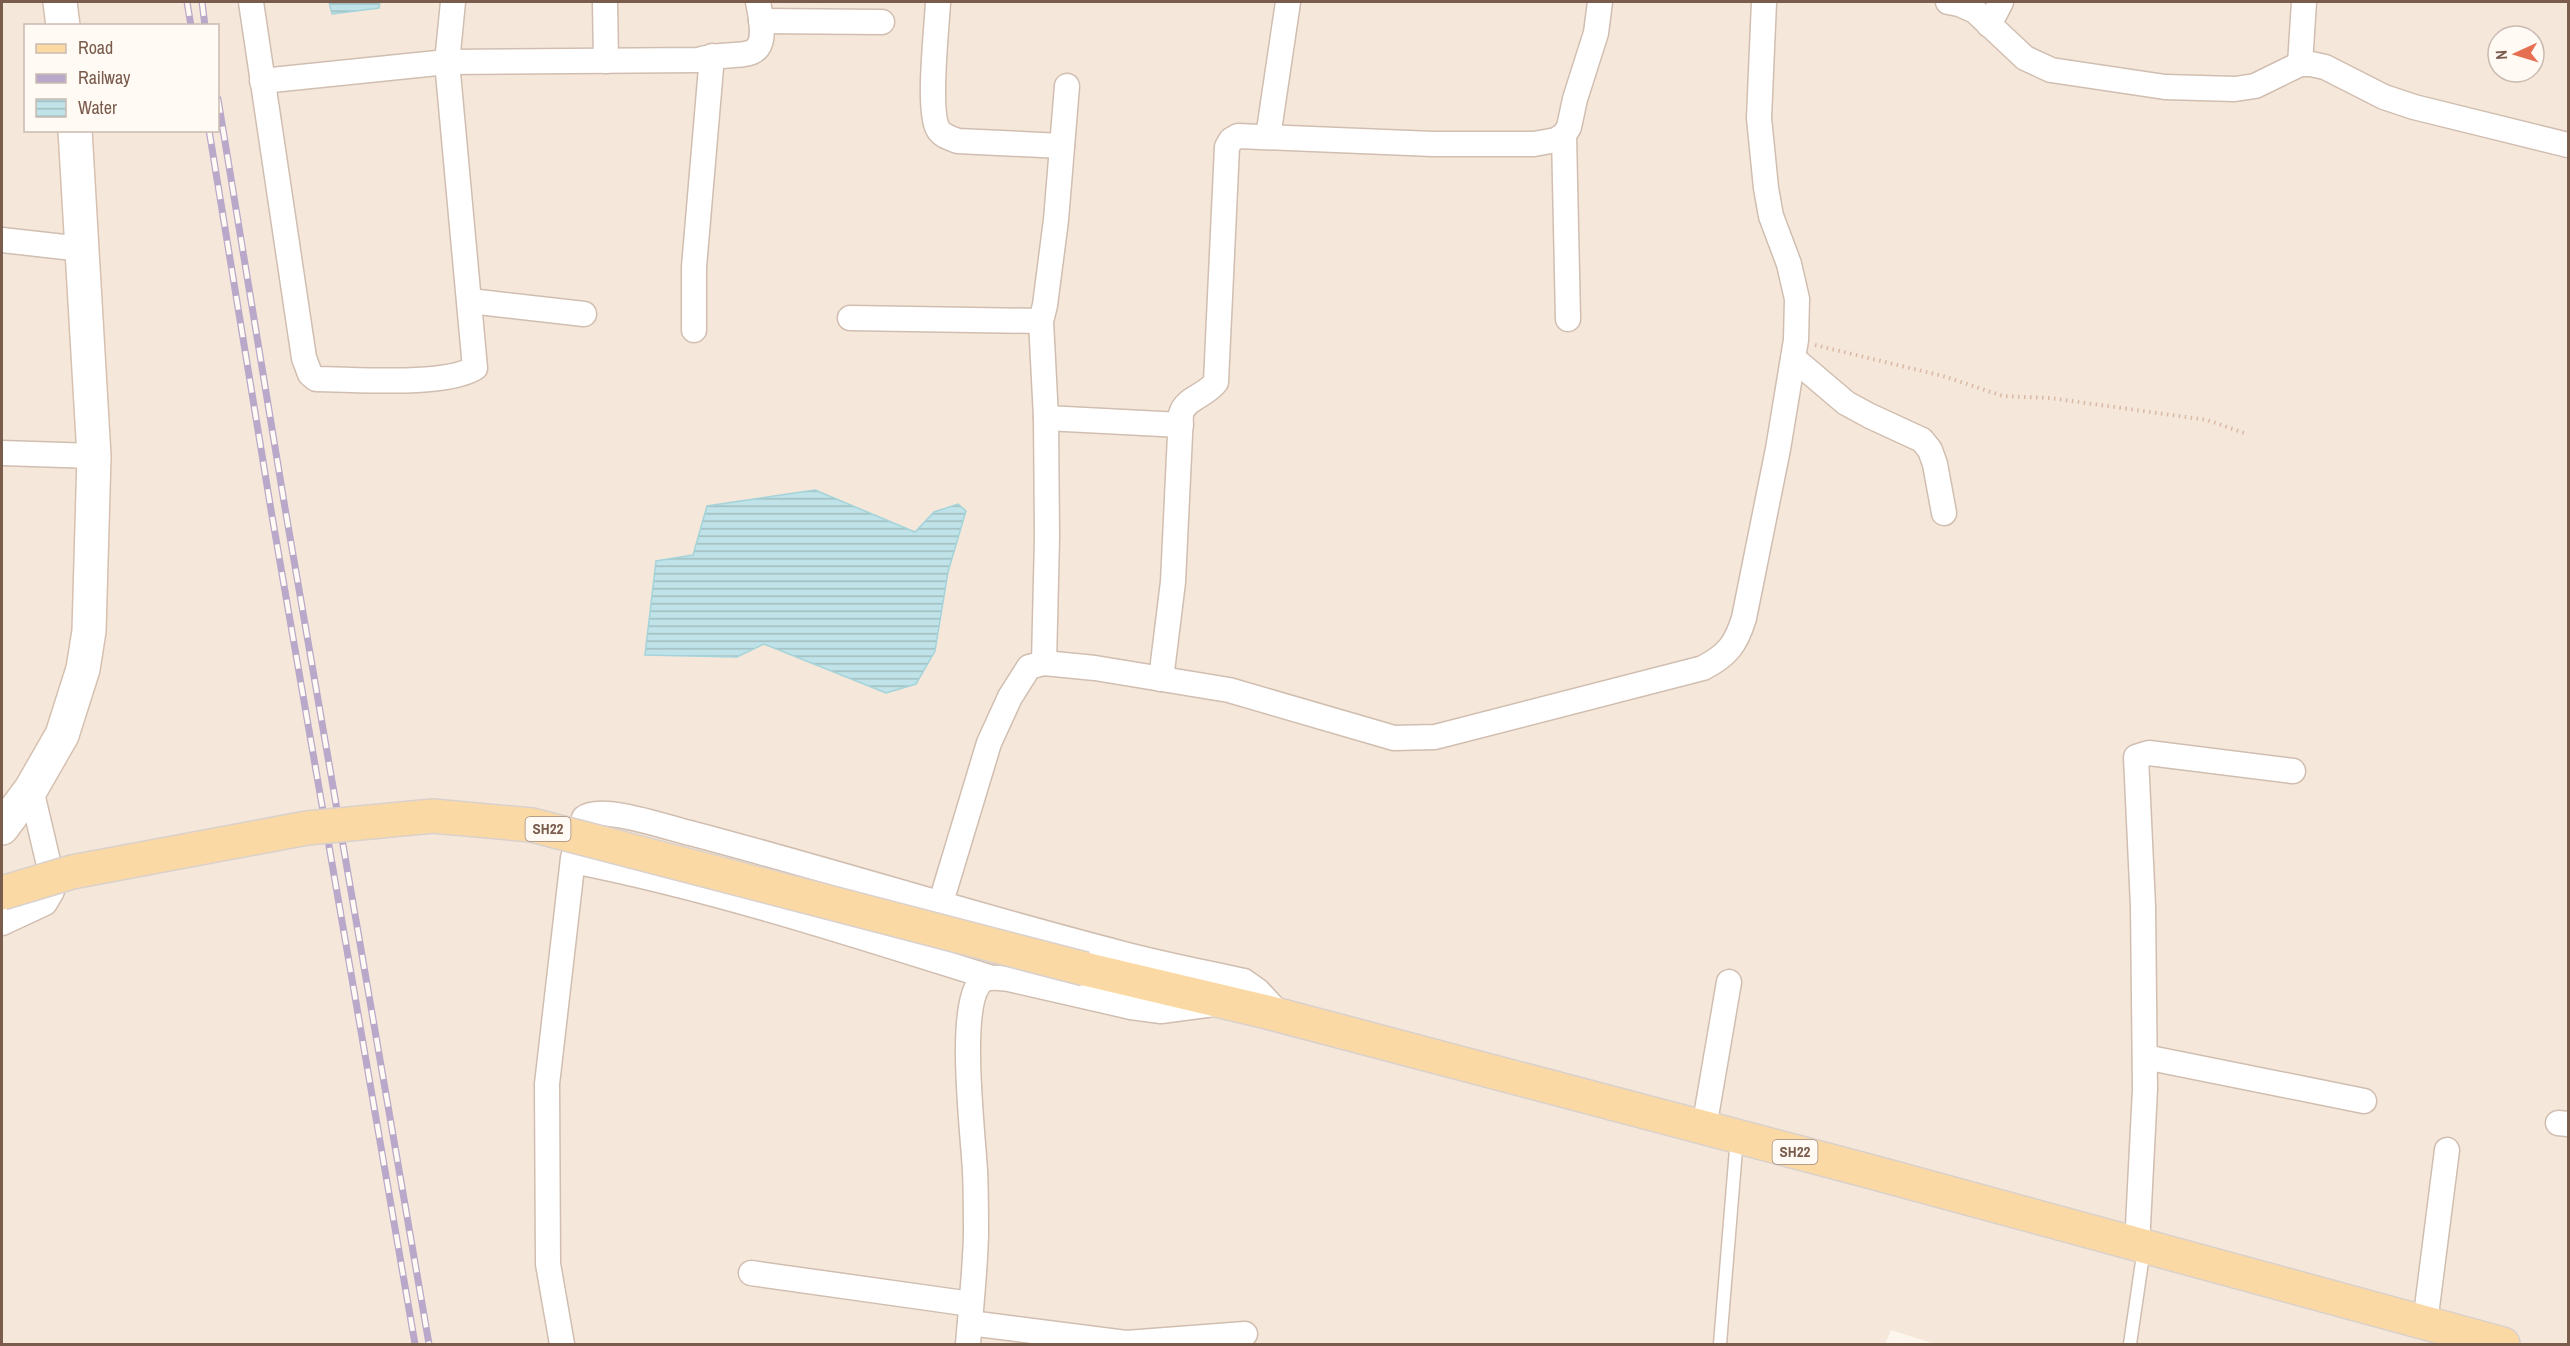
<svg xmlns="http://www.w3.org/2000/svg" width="2570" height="1346" font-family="'Archivo Narrow',sans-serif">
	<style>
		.residential { fill: #f5e8da; fill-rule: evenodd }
		.water { fill: url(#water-rules); stroke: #a5d3da; stroke-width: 1.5 }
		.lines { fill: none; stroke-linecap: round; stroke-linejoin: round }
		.lane-casing { stroke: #d1beb0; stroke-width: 15 }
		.street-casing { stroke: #d1beb0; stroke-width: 27 }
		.secondary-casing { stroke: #d6c0b0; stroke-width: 36 }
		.primary-casing { stroke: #dad1cd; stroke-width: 36 }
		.path { stroke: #d9b8a5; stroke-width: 4; stroke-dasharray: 1.5 4.5; stroke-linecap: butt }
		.lane { stroke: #fff; stroke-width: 12 }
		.street { stroke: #fff; stroke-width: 24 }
		.secondary { stroke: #fff; stroke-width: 33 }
		.primary { stroke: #fbd9a5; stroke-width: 33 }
		.rail-casing { stroke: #b9a8c9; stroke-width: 7 }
		.rail { stroke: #fffaf3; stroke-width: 4.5; stroke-dasharray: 14; stroke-linecap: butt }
		.primary-bridge-casing { stroke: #dad1cd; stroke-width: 36; stroke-linecap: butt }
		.primary-bridge { stroke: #fbd9a5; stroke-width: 33 }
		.labels { text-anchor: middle; stroke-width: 5; stroke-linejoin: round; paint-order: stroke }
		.shield { fill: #fffaf3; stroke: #a28b7f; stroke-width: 1.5 }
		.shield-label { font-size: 15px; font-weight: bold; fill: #7a5c4d }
	</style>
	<defs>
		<pattern id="water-rules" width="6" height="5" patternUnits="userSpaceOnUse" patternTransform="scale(1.5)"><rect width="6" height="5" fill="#bfe3e8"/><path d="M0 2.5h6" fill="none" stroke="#a0bbbe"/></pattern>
	</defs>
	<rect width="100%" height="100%" fill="#fdf6ec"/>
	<path class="residential" d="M2,2H2568V1344H1935L1891,1330L1885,1344H2ZM26,26H218V130H26ZM2498,36H2534V72H2498Z"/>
	<g class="water">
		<path d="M329,2H380L379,8L332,14Z"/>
		<path d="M815,490L915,532L934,512L958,504L966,511L948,572L935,651L916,684L886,693L764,644L737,657L645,655L656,561L693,555L707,506Z"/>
	</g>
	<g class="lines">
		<g class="lane-casing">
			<g id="lane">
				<path d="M1720,1344L1737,1137"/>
				<path d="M2130,1344L2144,1248"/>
			</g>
		</g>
		<g class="street-casing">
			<g id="street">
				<path d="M251,2L304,358L310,374L316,379C355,379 443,387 475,368L447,62L453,2"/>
				<path d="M605,2L606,61"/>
				<path d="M938,2C937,27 927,110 938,129C942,136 950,138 958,141L1062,146"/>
				<path d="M1948,2L1959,4L1975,11L2025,58L2051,70L2165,87L2235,89L2255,86L2300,64H2311L2325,67L2384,97L2414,107L2568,145"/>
				<path d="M761,21L882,22"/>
				<path d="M1989,25L2001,2"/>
				<path d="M2300,64L2304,2"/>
				<path d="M262,81L447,62L698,60C742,47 773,73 758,2"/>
				<path d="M1564,135L1568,319"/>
				<path d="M1268,137L1288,2"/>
				<path d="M2,240L82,249"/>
				<path d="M470,301L584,314"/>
				<path d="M850,318L1041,321"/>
				<path d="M694,330V267L712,56"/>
				<path d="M1793,358L1846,403L1870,416L1922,440L1930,450L1935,464L1944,513"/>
				<path d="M1046,418L1181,425"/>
				<path d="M2,453L94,456"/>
				<path d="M1044,663L1047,537L1046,418L1041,321L1045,305L1056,220L1067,86"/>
				<path d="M1161,679L1173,582L1181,414C1185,398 1206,396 1216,382L1227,147L1231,140L1238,136L1433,144H1534L1556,140L1564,135L1569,127L1575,99L1596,33L1600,2"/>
				<path d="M573,861C714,889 852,934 989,977"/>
				<path d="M941,902L989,743L1010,697L1029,667L1044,663L1095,668L1229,690L1394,738L1435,737L1703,668C1728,655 1736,644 1744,618L1778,449L1796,340L1797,299L1789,264L1771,216L1766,188L1759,118L1764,2"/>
				<path d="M2,923L45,903L52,891L48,861L31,789"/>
				<path d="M2145,1057L2364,1101"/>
				<path d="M2558,1123L2568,1124"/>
				<path d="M1704,1128L1729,982"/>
				<path d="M2137,1245L2145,1089L2143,906L2136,757L2149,753L2293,771"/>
				<path d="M751,1273L971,1304"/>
				<path d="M970,1323L1126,1343L1245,1334"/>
				<path d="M2425,1323L2447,1150"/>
				<path d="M562,1344L548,1264L547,1084L573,858L584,818C601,804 668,828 690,833C834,871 976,916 1120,953C1161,964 1203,972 1244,981L1258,991L1281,1016"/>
				<path d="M968,1344C971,1308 975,1271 976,1235C976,1214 976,1192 975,1171C973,1133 958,1012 979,984C986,975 999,978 1009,979L1131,1007L1161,1011L1214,1004"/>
			</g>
		</g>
		<g class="secondary-casing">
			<g id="secondary">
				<path d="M60,2L63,26"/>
				<path d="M2,828L31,789L62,735L83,669L89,631L94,456L75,130"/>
			</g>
		</g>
		<g class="primary-casing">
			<path id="primary" d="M1085,969L1267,1012L1872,1172L2503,1344"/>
		</g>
		<path class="path" d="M1815,345L1943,376L2003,396L2050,398L2207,420L2244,433"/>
		<use href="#lane" class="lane"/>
		<use href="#street" class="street"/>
		<use href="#secondary" class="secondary"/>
		<use href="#primary" class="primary"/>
		<g class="rail-casing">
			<g id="rail">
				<path d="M187,2L191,26"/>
				<path d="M202,2L205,26"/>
				<path d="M218,99L285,508L429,1344"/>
				<path d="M209,130L271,510L415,1344"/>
			</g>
		</g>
		<use href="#rail" class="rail"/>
		<g class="primary-bridge-casing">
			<path id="primary-bridge" d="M2,893L72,872L307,828L433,816L532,825L1085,969"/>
		</g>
		<use href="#primary-bridge" class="primary-bridge"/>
	</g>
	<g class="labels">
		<g class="shield">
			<rect x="525.5" y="817" width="45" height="24" rx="4.5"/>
			<rect x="1772.5" y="1140" width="45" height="24" rx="4.5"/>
		</g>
		<g class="shield-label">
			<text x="548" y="834">SH22</text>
			<text x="1795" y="1157">SH22</text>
		</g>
	</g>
	<rect width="2570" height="1346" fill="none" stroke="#7a5c4d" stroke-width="6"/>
	<rect x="24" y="24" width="195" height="108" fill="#fffaf3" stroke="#cabbb1" stroke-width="1.5"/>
	<rect x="36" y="44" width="30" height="9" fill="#fbd9a5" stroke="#cabbb1" stroke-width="1.5"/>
	<text x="78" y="54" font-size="18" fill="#7a5c4d">Road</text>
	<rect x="36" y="74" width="30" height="9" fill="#b9a8c9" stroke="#cabbb1" stroke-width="1.5"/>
	<text x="78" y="84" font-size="18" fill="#7a5c4d">Railway</text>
	<rect x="36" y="99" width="30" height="18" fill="url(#water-rules)" stroke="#cabbb1" stroke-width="1.5"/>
	<text x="78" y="114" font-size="18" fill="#7a5c4d">Water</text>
	<g transform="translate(2516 54) rotate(266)"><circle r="28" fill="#fffaf3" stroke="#cabbb1" stroke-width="1.5"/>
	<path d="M0-4.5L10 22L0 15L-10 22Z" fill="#e76f51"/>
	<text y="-9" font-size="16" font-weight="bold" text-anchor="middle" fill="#7a5c4d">N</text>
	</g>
</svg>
